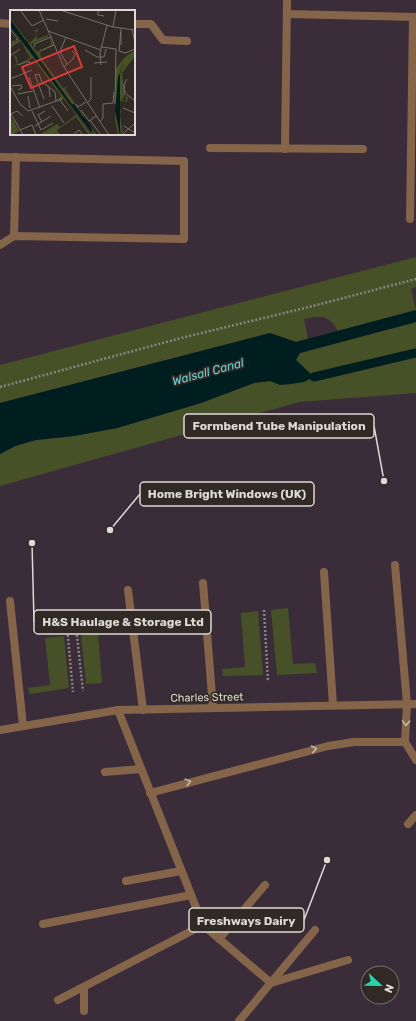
<svg xmlns="http://www.w3.org/2000/svg" width="416" height="1021" font-family="Rubik,sans-serif">
	<style>
		.industrial { fill: #3b2c39; fill-rule: evenodd }
		.green { fill: #475127 }
		.water { fill: #001e1f }
		.lines { fill: none; stroke-linecap: round; stroke-linejoin: round }
		.stream { stroke: #001e1f; stroke-width: 9 }
		.path { stroke: #8a8580; stroke-width: 2.5; stroke-dasharray: 2 2; stroke-linecap: butt }
		.lane { stroke: #85654a; stroke-width: 8 }
		.street { stroke: #85654a; stroke-width: 8 }
		.oneway { stroke: #c3b6ab }
		.labels { text-anchor: middle; stroke-width: 3.5; stroke-linejoin: round; paint-order: stroke }
		.street-label { font-size: 11px; fill: #ded9d5; stroke: #302924 }
		.water-label { font-size: 12px; font-style: italic; fill: #6bd2d4; stroke: #302924 }
		.inset-river { fill: none; stroke: #001e1f; stroke-width: 2 }
		.inset-road { fill: none; stroke: #766f6b; stroke-width: 1 }
		.view { fill: #d73a39; fill-opacity: 0.15; stroke: #d73a39; stroke-width: 2 }
		.inset-edge { fill: none; stroke: #ded9d5; stroke-width: 2 }
		.leader { fill: none; stroke: #ded9d5; stroke-width: 1.5 }
		.callout-dot { fill: #ded9d5; stroke: #302924; stroke-width: 1.5 }
		.callout { fill: #302924; stroke: #ded9d5; stroke-width: 1.5 }
		.callout-label { font-size: 12px; text-anchor: middle; font-weight: bold; fill: #ded9d5 }
	</style>
	<rect width="100%" height="100%" fill="#302924"/>
	<path class="industrial" d="M0,0H416V1021H0ZM11,11H134V134H11ZM368,973H392V997H368Z"/>
	<g class="green">
		<path d="M416,257V287L411,289L416,310L338,331C329,315 321,315 304,319L308,339L296,342L270,333L0,403V365Z"/>
		<path d="M416,322V393L299,402L0,486V454L15,446L36,440L74,436L117,428L201,403L254,383L270,381L281,385L300,353Z"/>
		<path d="M288,608L293,664L315,663L317,673L277,675L271,610Z"/>
		<path d="M258,611L263,675L223,676L222,669L245,667L241,613Z"/>
		<path d="M98,633L102,683L86,684L81,635Z"/>
		<path d="M64,636L69,688L30,694L28,688L50,685L45,638Z"/>
	</g>
	<path class="water" d="M416,310V322L300,353L296,360L314,377L304,382L291,384L280,385L270,381L254,383L201,403L117,428L74,436L36,440L15,446L0,454V403L270,333L296,342Z"/>
	<g class="lines">
		<path class="stream" d="M314,377L416,353"/>
		<g class="path">
			<path d="M0,387L181,338L309,307L416,279"/>
			<path d="M264,610L268,682"/>
			<path d="M67,627L73,692"/>
			<path d="M76,627L83,691"/>
		</g>
		<g class="lane">
			<path d="M287,14L416,17"/>
			<path d="M0,23L11,24"/>
			<path d="M134,24H151L163,40L187,41"/>
			<path d="M210,148L363,149"/>
			<path d="M285,149L287,0"/>
			<path d="M0,157L184,161V239L14,236L0,245"/>
			<path d="M410,219L413,17"/>
			<path d="M14,236L16,157"/>
			<path d="M395,565L407,704L405,742"/>
			<path d="M324,572L333,705"/>
			<path d="M203,583L213,708"/>
			<path d="M128,590L143,710"/>
			<path d="M10,601L23,726"/>
			<path d="M118,710L203,925L271,983L348,960"/>
			<path d="M105,772L141,769"/>
			<path d="M150,793L328,746L354,742H405L416,760"/>
			<path d="M408,824L416,815"/>
			<path d="M126,881L181,871"/>
			<path d="M43,924L191,895"/>
			<path d="M219,939L265,885"/>
			<path d="M58,1000L203,925"/>
			<path d="M84,1011V987"/>
			<path d="M239,1021L315,930"/>
		</g>
		<path class="street" d="M0,730L118,710L416,704"/>
	</g>
	<defs><path id="oneway-chevron" d="M-2-3.5L2.5 0L-2 3.5" fill="none" stroke-width="1.6" stroke-linecap="round" stroke-linejoin="round"/></defs>
	<g class="oneway">
		<use href="#oneway-chevron" transform="translate(406 723) rotate(92)"/>
		<use href="#oneway-chevron" transform="translate(314 749) rotate(-13)"/>
		<use href="#oneway-chevron" transform="translate(188 782) rotate(-15)"/>
	</g>
	<g class="labels">
		<g class="street-label">
			<text transform="translate(207 697) rotate(-1)" y="4">Charles Street</text>
		</g>
		<g class="water-label">
			<text transform="translate(208 372) rotate(-15)" y="4">Walsall Canal</text>
		</g>
	</g>
	<g transform="translate(10 10)">
		<rect width="125" height="125" fill="#302924"/>
		<path d="M0,8L19,33L26,27L25,20L29,19L26,23L27,29L38,25V27L21,34L27,42L41,35L40,28L43,35L30,41L31,48L53,78L58,76L55,79L74,106L69,104L16,30L12,31L81,124L82,119L87,125H79L66,107L47,120L50,125H29L47,114L50,117L66,105L54,89L47,90L51,86L23,48L0,58L7,54L4,45L7,47L8,54L20,48L11,31L0,38L2,31L10,30L0,16L10,26ZM125,40V46L112,63L115,86L112,89L116,91V86L118,87L117,92L111,90L109,99L111,100L110,105L113,123L111,124L108,99L109,65L108,68L106,101L110,125H108L105,109L106,58L115,47ZM0,105L9,121L2,125H0Z" fill="#475127"/>
		<path d="M0,9L69,104L77,110L84,125L0,16ZM125,43L114,51L110,64V125L105,101L108,68L114,51Z" fill="#001e1f"/>
		<path class="inset-river" d="M63,94L71,105"/>
		<path class="inset-road" d="M10,0L22,16L34,10M29,0L54,57L99,125M50,0L103,17L125,20M91,1L88,0V5L94,6M36,9L48,11M103,17L106,0M0,19L8,29L6,30M111,19L109,41L115,43L125,39M122,20L125,32M38,21L91,40M111,22V35M56,27L50,42L57,54M25,37L24,34L41,27M92,37L106,39L105,94M75,40L87,47H94L96,39M30,41L44,35M0,46L10,39M84,53L97,52M8,55L19,51L20,54M91,55L90,43L97,15M54,57L63,49L65,44L62,41M19,67L30,98M0,69L22,60M117,69L114,75L115,83L125,91M0,76L10,94L18,101L52,89M2,76L11,75L12,78L8,80M8,84L23,81M18,86L20,98M40,87L39,77L45,82L46,91M34,89L25,65L29,64L32,72L39,77M50,90L58,101M77,93L81,89V67M66,94L68,97L76,92M42,96L54,113M113,98L125,103M71,100L79,111L86,106M22,101L31,120L43,113M0,102L13,125M1,104L7,101L13,106M80,110L91,125M32,112L28,105L35,101M90,112L93,108V94L103,93L104,82M25,116L41,106M114,116L125,123M10,120L22,115L26,125M63,125L69,120L73,125M112,125L125,113"/>
		<path class="view" d="M64,36L72,57L21,78L12,57Z"/>
		<rect width="125" height="125" class="inset-edge"/>
	</g>
	<path class="leader" d="M384 481L374 426M110 530L140 494M32 543L34 622M327 860L304 920"/>
	<g class="callout-dot">
		<circle cx="384" cy="481" r="4"/>
		<circle cx="110" cy="530" r="4"/>
		<circle cx="32" cy="543" r="4"/>
		<circle cx="327" cy="860" r="4"/>
	</g>
	<g class="callout">
		<rect x="184" y="414" width="190" height="24" rx="4"/>
		<rect x="140" y="482" width="174" height="24" rx="4"/>
		<rect x="34" y="610" width="177" height="24" rx="4"/>
		<rect x="189" y="908" width="115" height="24" rx="4"/>
	</g>
	<g class="callout-label">
		<text x="279" y="430">Formbend Tube Manipulation</text>
		<text x="227" y="498">Home Bright Windows (UK)</text>
		<text x="123" y="626">H&amp;S Haulage &amp; Storage Ltd</text>
		<text x="246" y="925">Freshways Dairy</text>
	</g>
	<g transform="translate(380 985) rotate(112)"><circle r="19" fill="#302924" stroke="#766f6b"/>
	<path d="M0-3L7 15L0 10L-7 15Z" fill="#27d5ad"/>
	<text y="-6" font-size="11" font-weight="bold" text-anchor="middle" fill="#ded9d5">N</text>
	</g>
</svg>
